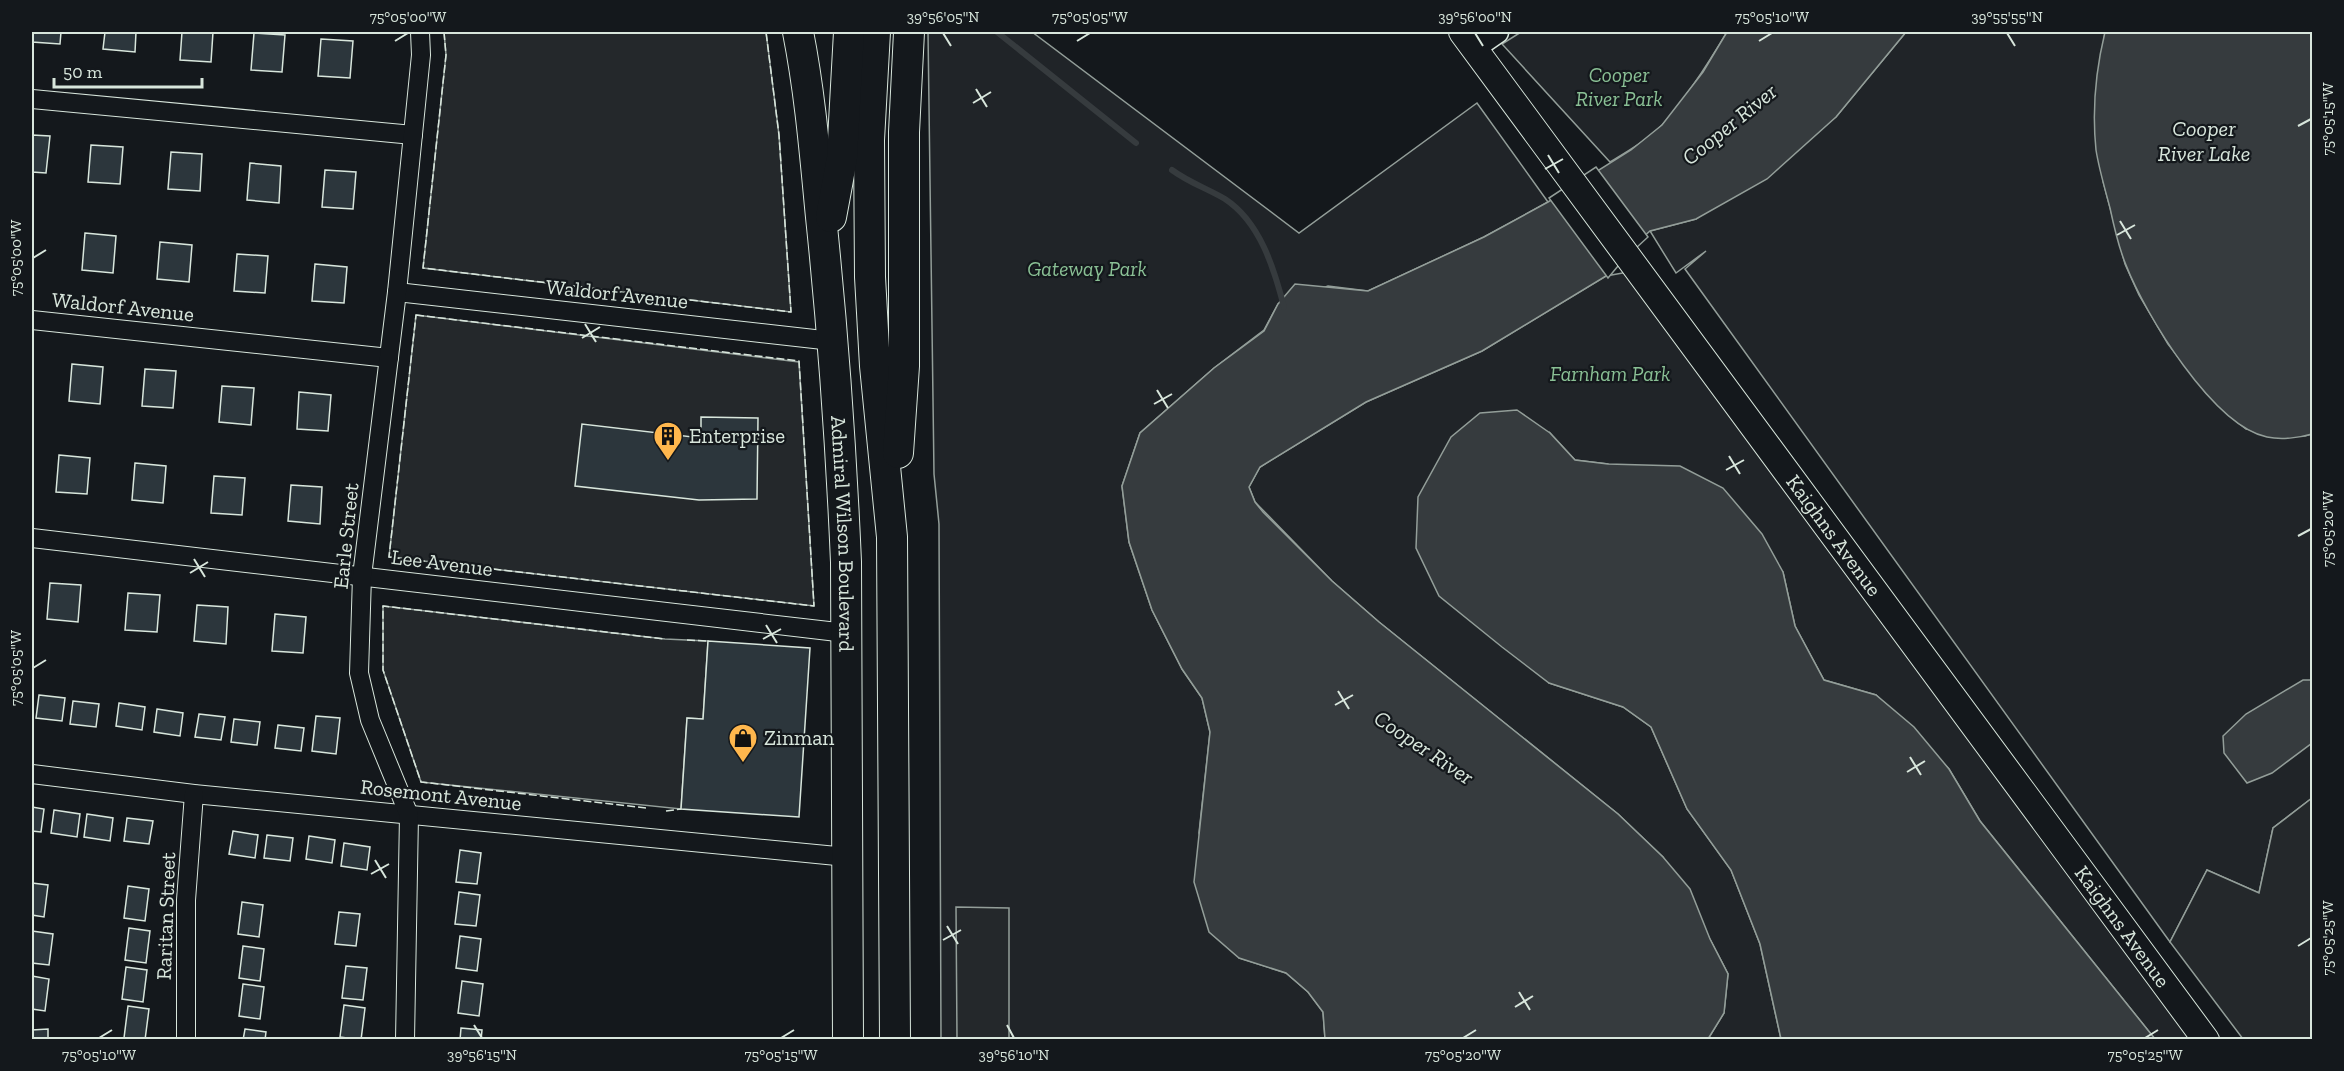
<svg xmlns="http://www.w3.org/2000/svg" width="2344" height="1071" font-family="'Zilla Slab',serif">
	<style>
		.green { fill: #202428; stroke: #939e99; stroke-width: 1.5 }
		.parking { fill: #24282b; stroke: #939e99; stroke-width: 1.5 }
		.water { fill: #363b3e; stroke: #939e99; stroke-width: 1.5 }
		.pier { fill: #14181c; stroke: #939e99; stroke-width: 1.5 }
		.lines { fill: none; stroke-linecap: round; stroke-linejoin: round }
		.stream { stroke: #363b3e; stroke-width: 6 }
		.building { fill: #2c363c; stroke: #d8e6dc; stroke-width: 1.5 }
		.minor-casing { stroke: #d8e6dc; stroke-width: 20 }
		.tertiary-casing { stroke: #d8e6dc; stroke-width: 25 }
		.secondary-casing { stroke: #d8e6dc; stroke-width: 28 }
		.trunk-casing { stroke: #d8e6dc; stroke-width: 32 }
		.minor { stroke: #14181c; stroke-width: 18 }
		.tertiary { stroke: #14181c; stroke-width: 22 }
		.secondary { stroke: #14181c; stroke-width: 26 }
		.trunk { stroke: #14181c; stroke-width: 30 }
		.fence { stroke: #d8e6dc; stroke-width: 1.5; stroke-dasharray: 8 3; stroke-linecap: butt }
		.ticks { fill: none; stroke: #d8e6dc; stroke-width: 2 }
		.labels { text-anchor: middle; stroke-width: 4.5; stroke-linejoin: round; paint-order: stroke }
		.park-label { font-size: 21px; font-style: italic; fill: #8ac095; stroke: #14181c }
		.street-label { font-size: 21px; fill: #d8e6dc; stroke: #14181c }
		.poi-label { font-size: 21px; fill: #d8e6dc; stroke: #14181c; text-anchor: start }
		.water-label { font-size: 22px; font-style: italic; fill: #d8e6dc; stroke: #14181c }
		.neatline { fill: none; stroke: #d8e6dc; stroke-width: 2 }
		.ticks-label { font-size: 15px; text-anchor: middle; fill: #d8e6dc }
	</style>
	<rect width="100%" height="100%" fill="#14181c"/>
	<g class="green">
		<path d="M928,32H1032L1299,233L1477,103L1548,202L1484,237L1368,291L1328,286L1278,304L1264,330L1214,368L1140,433L1122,486L1129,542L1152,610L1182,669L1202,698L1210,732L1199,833L1239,958L1286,973L1308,992L1323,1012L1325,1039H941L939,524L934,474Z"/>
		<path d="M1521,32H1727C1708,64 1688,96 1663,124C1649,139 1628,151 1610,162L1502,44Z"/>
		<path d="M1906,32H2105L2095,108L2103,181L2125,264L2139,295L2168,344L2206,393L2226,413L2246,429L2305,436L2312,434V798L2273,828L2259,893L2207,870L2170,942L1685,269L1706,251L1676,273L1650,231L1696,219L1836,117Z"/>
		<path d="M1639,270L2206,1039H2155L1980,821L1949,769L1876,695L1824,680L1795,626L1783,572L1608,464L1575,460L1550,433L1549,683L1623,707L1651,727L1687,809L1731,870L1760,944L1781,1039H1708L1724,1013L1728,974L1710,939L1663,857L1618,814L1379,622L1332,581L1255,502L1249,487L1260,467L1366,402L1482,351L1606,276Z"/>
	</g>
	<g class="parking">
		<path d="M444,32H766L779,135L791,312L423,268L446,55Z"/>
		<path d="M416,315L799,362L814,606L389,557Z"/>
		<path d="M383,606L665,639L708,641L703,719L687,718L681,809L421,782L383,670Z"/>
		<path d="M2312,798V1039H2243L2170,942L2207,870L2259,893L2273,828Z"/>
		<path d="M956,907L1009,908V1039H957Z"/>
	</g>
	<g class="water">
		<path d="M1727,32H1906L1836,117L1767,179L1696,219L1650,231L1620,258L1606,276L1482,351L1366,402L1260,467L1249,487L1255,502L1263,512L1332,581L1379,622L1618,814L1663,857L1690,889L1710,939L1728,974L1724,1013L1708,1039H1325L1323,1012L1308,992L1286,973L1239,958L1209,932L1194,882L1210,732L1202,698L1182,669L1152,610L1129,542L1122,486L1140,433L1214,368L1264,331L1278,304L1295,284L1368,291L1484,237L1548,202L1631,150L1662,125L1703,72Z"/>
		<path d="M2105,32H2312V434C2299,438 2281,440 2267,437C2213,426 2145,314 2126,265C2118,246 2114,227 2110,208C2105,189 2099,169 2096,150C2092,111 2096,69 2105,32Z"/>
		<path d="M1517,410L1550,433L1575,460L1608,464L1680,466L1723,488L1762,534L1783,572L1795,626L1824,680L1876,695L1914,727L1949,769L1980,821L2155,1039H1781L1760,944L1731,870L1687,809L1651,727L1623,707L1549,683L1502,647L1439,596L1416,548L1418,497L1451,437L1480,413Z"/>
		<path d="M2303,680H2312V743L2272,773L2247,783L2224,753L2223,736L2246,714Z"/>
	</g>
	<path class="pier" d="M1596,167L1648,237L1623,260L1608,278L1549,198Z"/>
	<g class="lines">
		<g class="stream">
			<path d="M997,32L1136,143"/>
			<path d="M1172,170C1188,182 1208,189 1225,199C1260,222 1274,268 1284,307"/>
		</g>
	</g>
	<g class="building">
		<path d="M32,32H61L60,44L32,42Z"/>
		<path d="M105,32H136L135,52L103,49Z"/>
		<path d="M182,32H213L211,62L180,60Z"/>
		<path d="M254,33L285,35L282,72L251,70Z"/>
		<path d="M321,39L353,41L350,78L318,76Z"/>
		<path d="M32,135L50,136L46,173L32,172Z"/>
		<path d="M91,145L123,147L120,184L88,182Z"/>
		<path d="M171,152L202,154L200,191L168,189Z"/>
		<path d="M250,163L281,166L279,203L247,200Z"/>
		<path d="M325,170L356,172L353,209L322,207Z"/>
		<path d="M85,233L116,236L113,273L82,270Z"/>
		<path d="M160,242L192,245L189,282L157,279Z"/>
		<path d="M237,254L268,256L265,293L234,291Z"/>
		<path d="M315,264L347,267L344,303L312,301Z"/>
		<path d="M72,364L103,367L100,404L69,401Z"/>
		<path d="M145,369L176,371L173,408L142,406Z"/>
		<path d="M222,386L254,388L251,425L219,422Z"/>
		<path d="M299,392L331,395L328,431L297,429Z"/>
		<path d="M701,417L758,418L757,499L699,500L575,486L582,424L701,438Z"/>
		<path d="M59,455L90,458L87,494L56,492Z"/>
		<path d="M135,463L166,466L163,503L132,500Z"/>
		<path d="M214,476L245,478L242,515L211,513Z"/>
		<path d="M291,485L322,487L320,524L288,521Z"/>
		<path d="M50,583L81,585L78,622L47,619Z"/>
		<path d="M128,593L160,595L157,632L125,630Z"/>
		<path d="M197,605L228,607L226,644L194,641Z"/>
		<path d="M275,614L306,617L303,653L272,651Z"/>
		<path d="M708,641L810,648L799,817L681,809L687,718L703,719Z"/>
		<path d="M39,695L65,698L62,721L36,718Z"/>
		<path d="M73,701L99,704L96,727L70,724Z"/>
		<path d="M119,703L145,707L142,730L116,726Z"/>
		<path d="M157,709L183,713L180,736L154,732Z"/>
		<path d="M199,714L225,717L221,740L195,737Z"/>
		<path d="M316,716L340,718L336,754L312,751Z"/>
		<path d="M234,719L260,722L257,745L231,742Z"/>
		<path d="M278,725L304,728L301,751L275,748Z"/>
		<path d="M32,807L44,809L41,832L32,831Z"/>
		<path d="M54,810L80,814L77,837L51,833Z"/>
		<path d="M87,814L113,818L110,841L84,837Z"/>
		<path d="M127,818L153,821L149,844L124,841Z"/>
		<path d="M233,831L258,835L255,858L229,854Z"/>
		<path d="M267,835L293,838L290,861L264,858Z"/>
		<path d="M309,836L335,840L332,863L306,859Z"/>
		<path d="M344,843L370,847L367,870L341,866Z"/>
		<path d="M460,850L481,853L477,884L456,882Z"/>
		<path d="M32,883L48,885L44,917L32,915Z"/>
		<path d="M128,886L149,889L145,921L124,918Z"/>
		<path d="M459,892L480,895L476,926L455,924Z"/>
		<path d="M242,902L263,905L259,937L238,934Z"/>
		<path d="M339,912L360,914L356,946L335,944Z"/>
		<path d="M129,928L150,931L146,963L125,960Z"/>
		<path d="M32,931L53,934L49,965L32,963Z"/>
		<path d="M460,936L481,939L477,971L456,968Z"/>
		<path d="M243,946L264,949L260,981L239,978Z"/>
		<path d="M346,966L367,968L363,1000L342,998Z"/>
		<path d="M126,967L147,970L143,1002L122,999Z"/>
		<path d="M32,976L49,979L45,1011L32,1009Z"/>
		<path d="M462,981L483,984L479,1016L458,1013Z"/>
		<path d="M243,984L264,987L260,1019L239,1016Z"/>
		<path d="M344,1005L365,1008L361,1040L340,1037Z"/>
		<path d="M128,1006L149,1009L145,1040L124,1038Z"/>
		<path d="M461,1028L482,1030L481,1040H460Z"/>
		<path d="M48,1029V1040H32V1030Z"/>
		<path d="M245,1029L266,1032L265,1040H243Z"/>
	</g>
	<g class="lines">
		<g class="minor-casing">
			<g id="minor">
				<path d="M32,99L413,135"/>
				<path d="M397,292L832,341"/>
				<path d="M32,320L389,358"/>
				<path d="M32,538L846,633"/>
				<path d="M32,774L194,794L847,857"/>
				<path d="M186,1040V900L194,794"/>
				<path d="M405,1040L409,815L370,720L359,673L362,576L397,292L421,55L420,32"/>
			</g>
		</g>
		<g class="tertiary-casing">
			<path id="tertiary" d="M1474,48L1497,32"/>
		</g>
		<g class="secondary-casing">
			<g id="secondary">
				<path id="s1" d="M1462,32L2206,1040"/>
			</g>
		</g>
		<g class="trunk-casing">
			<g id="trunk">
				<path id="s2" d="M798,32C810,93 815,155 821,217C833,332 841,447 846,562L848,1040"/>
				<path d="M875,32L869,140L870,277L875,366L892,537L895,1040"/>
				<path d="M831,217L842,158L849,32"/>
				<path d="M898,453L904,366V132L909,32"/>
			</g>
		</g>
		<use href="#minor" class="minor"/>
		<use href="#tertiary" class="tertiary"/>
		<use href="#secondary" class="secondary"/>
		<use href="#trunk" class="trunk"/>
		<g class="fence">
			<path d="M444,32L446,55L423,268L791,312L779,135L766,32"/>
			<path d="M416,315L799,361L814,606L389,557Z"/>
			<path d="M687,640L708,641"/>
			<path d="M646,808L421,782L383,670V606L665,639"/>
			<path d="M666,811L681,809"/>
		</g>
	</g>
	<path class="ticks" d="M943,33L951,46M1475,33L1483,46M2007,33L2015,46M395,41L408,33M1077,41L1090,33M1759,41L1772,33M976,89L987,107M973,103L991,92M2298,126L2311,119M1548,155L1559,173M1545,169L1563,159M2120,221L2131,239M2117,235L2135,225M33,258L46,250M585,324L596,342M582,338L600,327M1157,390L1168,408M1154,404L1172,394M1729,456L1740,474M1726,470L1744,460M2298,536L2311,529M194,559L205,577M190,573L208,562M766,625L777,643M763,639L781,629M33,668L46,660M1338,691L1349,709M1335,705L1353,695M1910,757L1921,775M1907,772L1925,761M375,860L386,878M371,874L389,864M947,926L958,944M943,940L961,930M2298,946L2311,938M1519,992L1530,1010M1515,1007L1533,996M474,1025L482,1038M1007,1025L1014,1038M99,1038L112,1030M781,1038L794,1030M1463,1038L1476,1030M2145,1038L2158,1030"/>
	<defs>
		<g id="building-pin" transform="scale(1.5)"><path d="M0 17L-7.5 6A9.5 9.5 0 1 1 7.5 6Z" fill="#ffb74d" stroke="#14181c"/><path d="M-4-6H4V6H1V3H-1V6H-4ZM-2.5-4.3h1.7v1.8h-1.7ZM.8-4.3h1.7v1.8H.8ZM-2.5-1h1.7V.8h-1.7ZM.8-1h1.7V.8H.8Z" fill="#111"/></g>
		<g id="shop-pin" transform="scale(1.5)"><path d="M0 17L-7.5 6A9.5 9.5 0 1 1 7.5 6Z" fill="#ffb74d" stroke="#14181c"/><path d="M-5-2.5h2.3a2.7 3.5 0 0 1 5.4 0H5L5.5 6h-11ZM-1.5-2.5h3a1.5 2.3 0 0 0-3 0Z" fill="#111"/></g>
	</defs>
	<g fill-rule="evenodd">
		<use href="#building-pin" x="668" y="436"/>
		<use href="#shop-pin" x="743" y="738"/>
	</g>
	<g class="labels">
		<g class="park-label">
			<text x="1619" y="82">Cooper<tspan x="1619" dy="24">River Park</tspan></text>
			<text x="1087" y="276">Gateway Park</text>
			<text x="1610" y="381">Farnham Park</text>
		</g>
		<g class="street-label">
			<text transform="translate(617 294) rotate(6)" y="7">Waldorf Avenue</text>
			<text transform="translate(123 307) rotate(6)" y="7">Waldorf Avenue</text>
			<text dy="7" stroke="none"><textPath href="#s2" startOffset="504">Admiral Wilson Boulevard</textPath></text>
			<text dy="7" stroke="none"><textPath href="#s1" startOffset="626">Kaighns Avenue</textPath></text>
			<text transform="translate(346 536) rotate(-84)" y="7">Earle Street</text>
			<text transform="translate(442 563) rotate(7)" y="7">Lee Avenue</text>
			<text transform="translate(441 795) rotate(6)" y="7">Rosemont Avenue</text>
			<text transform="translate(166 916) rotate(-88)" y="7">Raritan Street</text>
			<text dy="7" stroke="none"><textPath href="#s1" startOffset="1112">Kaighns Avenue</textPath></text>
		</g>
		<g class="poi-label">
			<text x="689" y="443">Enterprise</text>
			<text x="764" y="745">Zinman</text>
		</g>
		<g class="water-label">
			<text transform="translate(1729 124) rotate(-39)" y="8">Cooper River</text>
			<text x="2204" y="136">Cooper<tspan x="2204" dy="25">River Lake</tspan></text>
			<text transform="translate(1424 747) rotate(34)" y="8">Cooper River</text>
		</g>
	</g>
	<rect width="2344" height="1071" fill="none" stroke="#14181c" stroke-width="66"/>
	<path d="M54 78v9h148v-9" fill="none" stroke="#d8e6dc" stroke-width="3"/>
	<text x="63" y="78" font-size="18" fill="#d8e6dc" stroke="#14181c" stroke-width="4.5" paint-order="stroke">50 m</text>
	<rect x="33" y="33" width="2278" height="1005" class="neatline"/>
	<g class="ticks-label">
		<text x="408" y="22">75°05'00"W</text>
		<text x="943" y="22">39°56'05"N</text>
		<text x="1090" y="22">75°05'05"W</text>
		<text x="1475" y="22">39°56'00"N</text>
		<text x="1772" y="22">75°05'10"W</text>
		<text x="2007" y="22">39°55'55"N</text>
		<text transform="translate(2328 119) rotate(-90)" y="5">75°05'15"W</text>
		<text transform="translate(16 258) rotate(-90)" y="5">75°05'00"W</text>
		<text transform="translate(2328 529) rotate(-90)" y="5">75°05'20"W</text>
		<text transform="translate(16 668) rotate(-90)" y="5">75°05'05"W</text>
		<text transform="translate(2328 938) rotate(-90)" y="5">75°05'25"W</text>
		<text x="99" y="1060">75°05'10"W</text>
		<text x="482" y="1060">39°56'15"N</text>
		<text x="781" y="1060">75°05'15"W</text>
		<text x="1014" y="1060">39°56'10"N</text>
		<text x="1463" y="1060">75°05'20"W</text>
		<text x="2145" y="1060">75°05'25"W</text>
	</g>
</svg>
